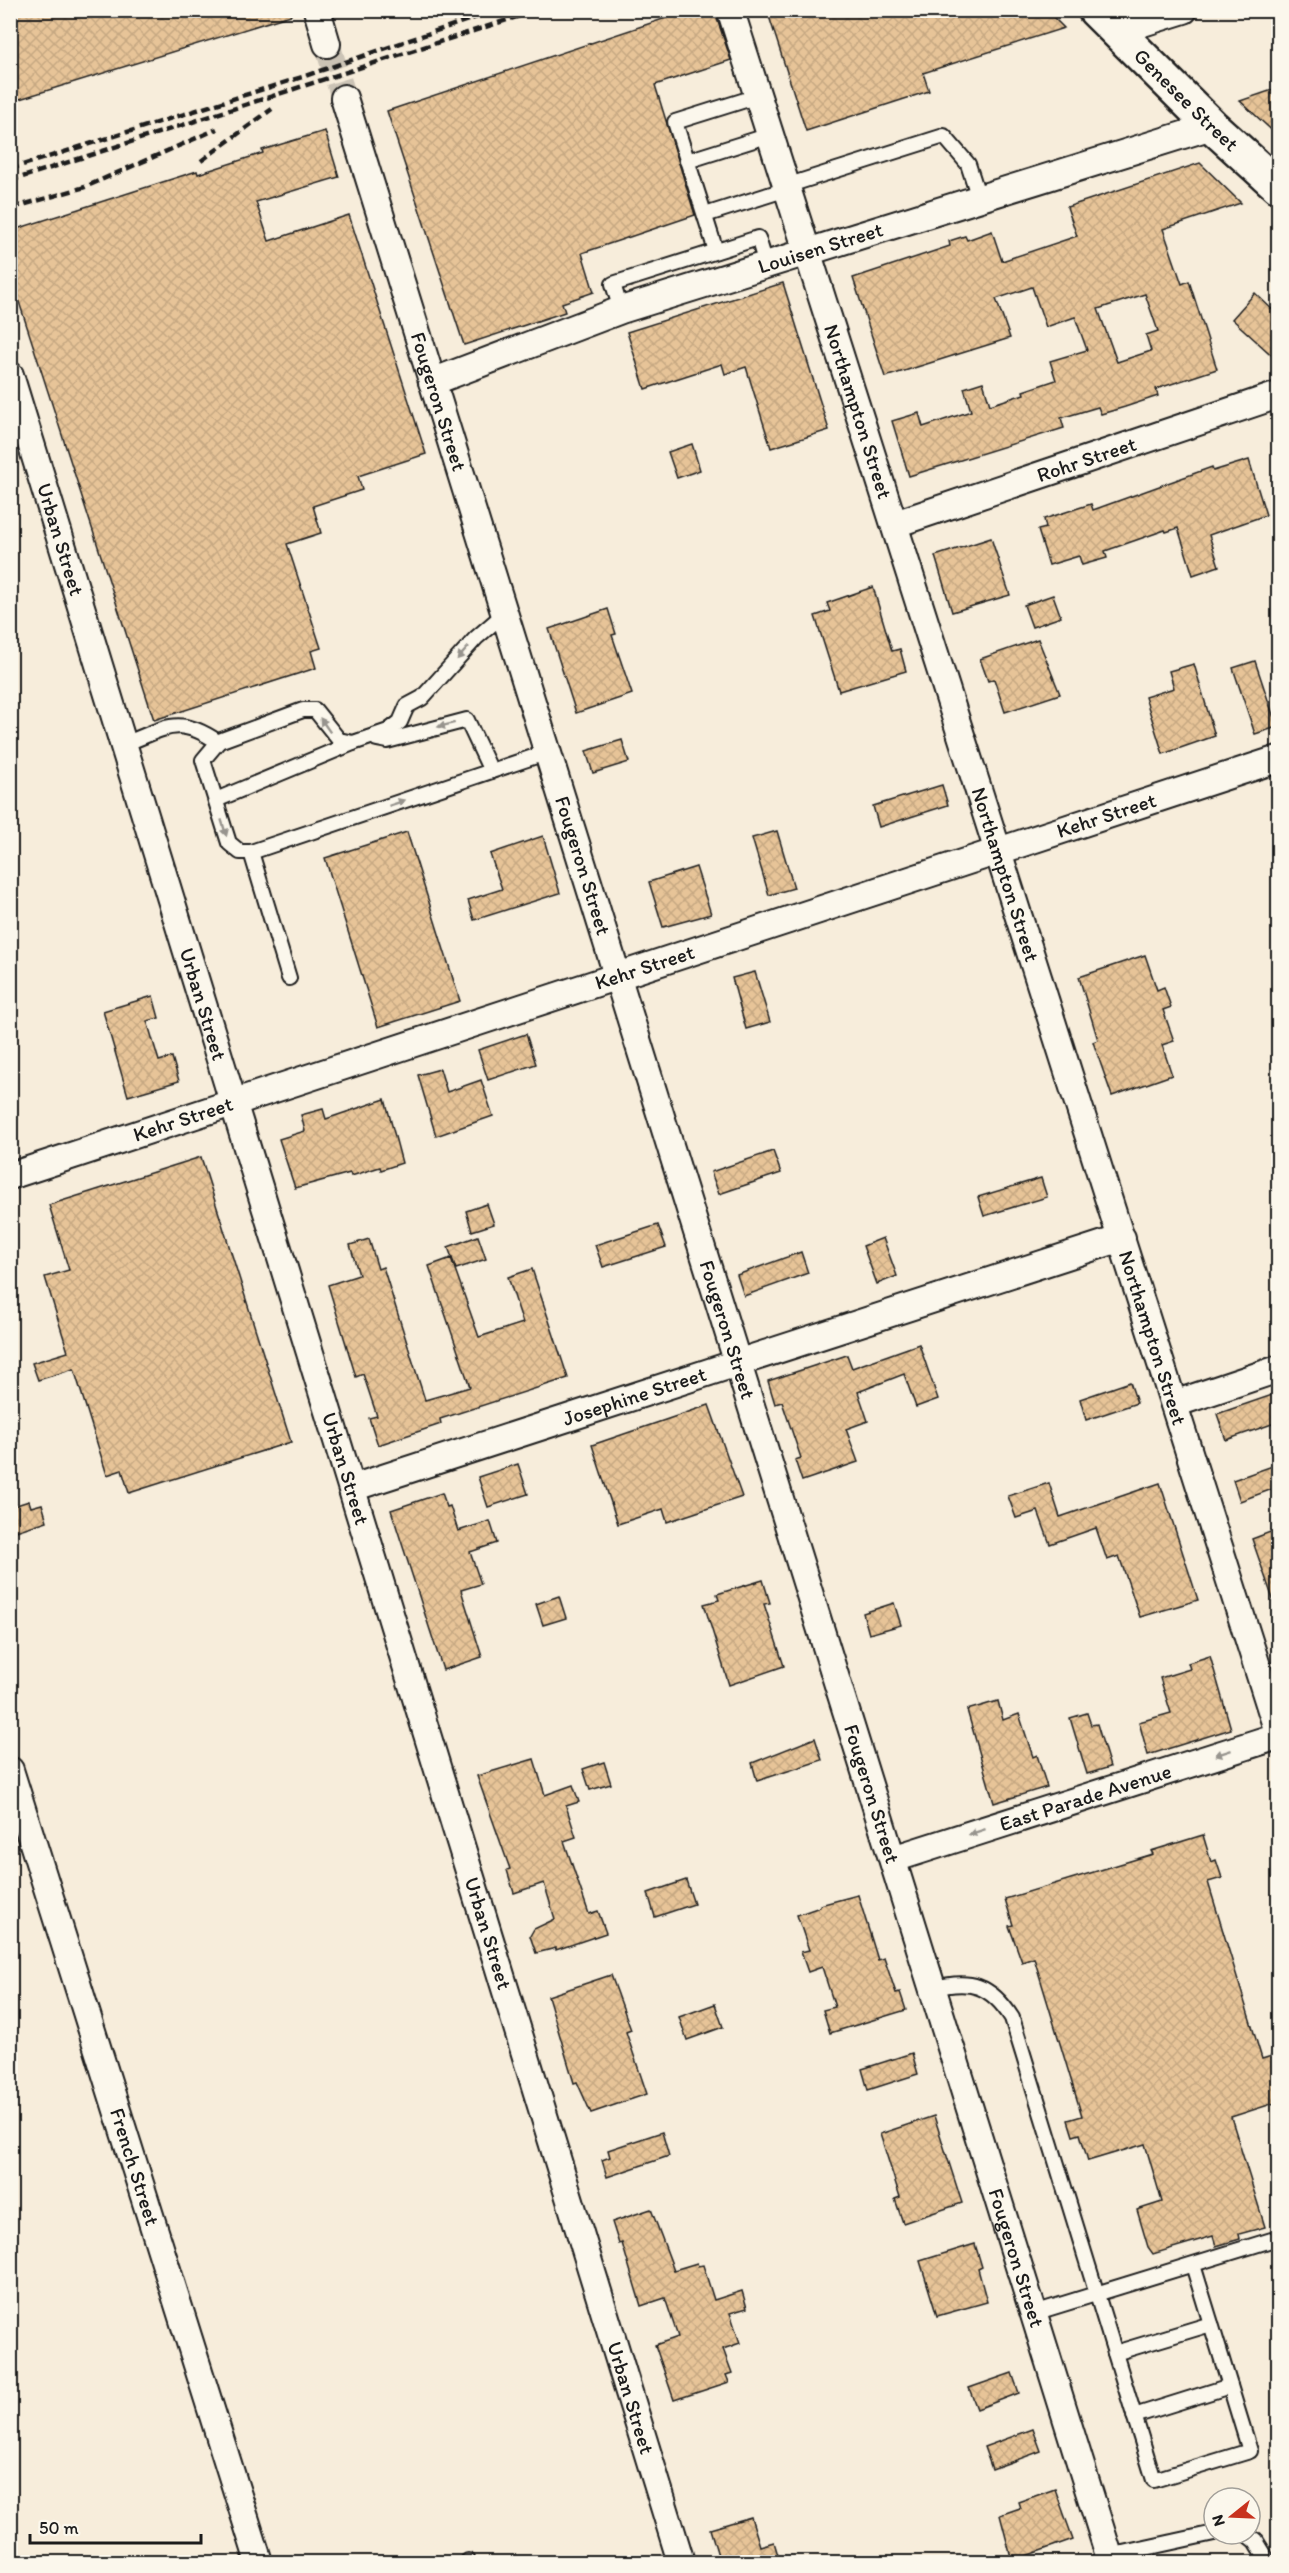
<svg xmlns="http://www.w3.org/2000/svg" width="1289" height="2573" font-family="Itim,sans-serif">
	<style>
		.building { fill: url(#building-cross-hatch); stroke: #1c1c1c; stroke-width: 1.5; fill-rule: evenodd }
		.lines { fill: none; stroke-linecap: round; stroke-linejoin: round }
		.street-tunnel { stroke: #cbc3b5; stroke-width: 26; stroke-dasharray: 26 13; stroke-linecap: butt }
		.lane-casing { stroke: #1c1c1c; stroke-width: 18 }
		.street-casing { stroke: #1c1c1c; stroke-width: 30 }
		.secondary-casing { stroke: #1c1c1c; stroke-width: 38 }
		.lane { stroke: #fbf7ec; stroke-width: 14 }
		.street { stroke: #fbf7ec; stroke-width: 26 }
		.secondary { stroke: #fbf7ec; stroke-width: 33 }
		.rail { stroke: #1c1c1c; stroke-width: 4.5; stroke-dasharray: 9 4.5; stroke-linecap: butt }
		.oneway { fill: #97948e }
		.labels { text-anchor: middle; stroke-width: 6; stroke-linejoin: round; paint-order: stroke }
		.street-label { font-size: 21px; fill: #1c1c1c; stroke: #fbf7ec }
	</style>
	<defs>
		<pattern id="building-cross-hatch" width="8" height="8" patternUnits="userSpaceOnUse" patternTransform="scale(1.5)"><rect width="8" height="8" fill="#e7c498"/><path d="M0 0l8 8M0 8l8-8" fill="none" stroke="#c6a882"/></pattern>
	</defs>
	<rect width="100%" height="100%" fill="#f7eddb"/>
	<filter id="ink" filterUnits="userSpaceOnUse"><feTurbulence type="fractalNoise" baseFrequency=".0167" numOctaves="2"/><feDisplacementMap in="SourceGraphic" scale="12" xChannelSelector="R" yChannelSelector="G"/><feConvolveMatrix kernelMatrix="1 2 1 2 8 2 1 2 1" color-interpolation-filters="sRGB"/></filter>
	<g filter="url(#ink)">
		<g class="building">
			<path d="M10,10H290L291,15L10,102Z"/>
			<path d="M690,10H714L731,60L655,85L695,215L582,253L594,292L562,303L565,312L464,345L387,111Z"/>
			<path d="M767,10H1046L1064,28L923,73L929,91L806,131Z"/>
			<path d="M1278,88V136L1240,101Z"/>
			<path d="M325,131L339,177L256,202L269,241L349,215L426,454L358,476L362,490L313,506L321,533L287,544L321,648L311,651L316,668L154,720L10,274V231L197,171L198,174L263,153L262,150Z"/>
			<path d="M1200,163L1241,203L1163,229L1182,284L1189,281L1217,369L1156,389L1158,396L1125,407L1101,414L1098,407L1061,418L1064,428L909,476L892,421L919,413L923,427L971,411L964,388L983,382L990,405L1024,394L1023,391L1056,380L1050,361L1087,350L1075,317L1046,327L1032,287L996,299L1010,338L885,377L853,278L950,246L949,241L965,236L967,240L992,231L1002,261L1077,236L1067,207ZM1145,294L1158,331L1146,335L1151,351L1117,362L1098,309Z"/>
			<path d="M783,283L829,430L771,448L746,367L725,374L722,364L645,389L627,332Z"/>
			<path d="M1255,293L1278,315V361L1232,319Z"/>
			<path d="M692,444L700,470L677,478L668,452Z"/>
			<path d="M1249,460L1266,515L1209,535L1219,566L1193,575L1178,528L1166,532L1165,530L1105,551L1107,558L1082,565L1079,556L1049,565L1038,530L1046,528L1044,519L1091,504L1093,510L1212,467L1213,471Z"/>
			<path d="M991,538L1010,595L952,612L935,556Z"/>
			<path d="M873,587L892,651L900,649L906,671L839,691L815,616L830,611L827,603Z"/>
			<path d="M1053,595L1061,617L1032,627L1024,605Z"/>
			<path d="M608,609L616,634L612,635L632,694L576,713L549,629Z"/>
			<path d="M1038,639L1060,694L1005,712L994,679L988,681L980,659Z"/>
			<path d="M1255,661L1277,727L1255,734L1233,668Z"/>
			<path d="M1194,664L1215,736L1163,754L1145,697L1174,688L1169,671Z"/>
			<path d="M622,740L629,762L593,773L586,751Z"/>
			<path d="M942,785L948,805L879,827L873,806Z"/>
			<path d="M777,831L794,888L769,895L752,838Z"/>
			<path d="M407,832L460,1001L378,1027L325,858Z"/>
			<path d="M543,836L560,893L474,920L468,900L502,889L490,854Z"/>
			<path d="M696,867L711,914L663,927L649,882Z"/>
			<path d="M1145,955L1157,990L1164,987L1171,1007L1163,1010L1174,1041L1162,1045L1172,1075L1112,1096L1093,1042L1098,1040L1079,977Z"/>
			<path d="M755,972L770,1022L746,1029L732,978Z"/>
			<path d="M153,996L159,1018L147,1021L159,1061L172,1057L179,1081L128,1096L103,1011Z"/>
			<path d="M526,1034L536,1064L488,1080L478,1050Z"/>
			<path d="M440,1069L447,1092L481,1080L493,1116L436,1136L418,1075Z"/>
			<path d="M385,1099L402,1163L381,1170L380,1167L351,1176L350,1173L295,1188L279,1139L305,1131L301,1115L323,1109L326,1119Z"/>
			<path d="M773,1151L781,1173L719,1194L711,1172Z"/>
			<path d="M201,1157L291,1442L129,1493L122,1470L107,1475L74,1369L38,1380L32,1363L68,1352L45,1277L69,1270L49,1205Z"/>
			<path d="M1041,1178L1047,1197L984,1216L978,1197Z"/>
			<path d="M487,1204L494,1224L472,1231L466,1211Z"/>
			<path d="M658,1225L666,1247L603,1267L595,1245Z"/>
			<path d="M478,1236L486,1259L456,1269L448,1247Z"/>
			<path d="M883,1238L897,1276L877,1284L863,1246Z"/>
			<path d="M369,1239L378,1269L383,1267L425,1400L470,1387L429,1266L451,1258L479,1337L523,1323L508,1277L532,1269L568,1378L440,1419L441,1424L378,1445L369,1418L377,1416L363,1374L356,1377L328,1285L359,1275L350,1245Z"/>
			<path d="M801,1252L808,1273L744,1296L737,1275Z"/>
			<path d="M919,1344L938,1399L916,1407L904,1374L858,1392L868,1421L846,1429L858,1462L802,1481L795,1460L801,1458L782,1402L775,1404L768,1381L847,1355L852,1368Z"/>
			<path d="M1130,1382L1137,1403L1086,1420L1080,1399Z"/>
			<path d="M1278,1393V1422L1226,1440L1217,1414Z"/>
			<path d="M709,1405L742,1497L667,1522L663,1509L618,1524L592,1445Z"/>
			<path d="M518,1464L528,1494L488,1507L478,1477Z"/>
			<path d="M1278,1464V1487L1240,1501L1233,1480Z"/>
			<path d="M1049,1483L1060,1517L1160,1483L1198,1600L1140,1617L1119,1556L1107,1560L1096,1528L1050,1544L1038,1511L1016,1518L1008,1496Z"/>
			<path d="M442,1493L447,1507L450,1506L458,1531L490,1521L497,1543L470,1552L481,1584L461,1590L482,1657L443,1670L391,1510Z"/>
			<path d="M29,1501L31,1507L42,1504L47,1521L10,1533V1507Z"/>
			<path d="M1278,1529V1608H1276L1252,1539Z"/>
			<path d="M763,1580L770,1603L764,1604L784,1666L729,1685L704,1604L719,1600L717,1594Z"/>
			<path d="M559,1596L566,1618L543,1625L536,1604Z"/>
			<path d="M894,1603L901,1625L869,1634L863,1613Z"/>
			<path d="M1210,1656L1231,1729L1148,1755L1139,1722L1171,1713L1160,1678L1190,1669L1188,1663Z"/>
			<path d="M998,1701L1003,1720L1019,1714L1033,1757L1037,1755L1047,1787L994,1803L967,1710Z"/>
			<path d="M1087,1713L1091,1725L1097,1724L1110,1767L1087,1774L1070,1718Z"/>
			<path d="M815,1738L822,1760L757,1781L752,1763Z"/>
			<path d="M534,1759L545,1795L573,1785L579,1802L566,1806L576,1837L564,1841L589,1914L598,1911L606,1933L556,1950V1948L536,1953L530,1936L534,1929L555,1919L544,1883L514,1893L507,1870L510,1869L477,1776Z"/>
			<path d="M604,1762L611,1784L590,1790L583,1769Z"/>
			<path d="M1203,1835L1211,1862L1216,1860L1222,1878L1208,1882L1262,2059L1278,2054V2102L1231,2117L1265,2227L1239,2234L1240,2239L1216,2246L1213,2236L1153,2254L1148,2247L1137,2210L1162,2202L1145,2144L1088,2161L1080,2134L1073,2136L1068,2120L1082,2116L1034,1958L1022,1962L1009,1926L1013,1925L1005,1899L1153,1854L1151,1851Z"/>
			<path d="M686,1880L694,1904L655,1917L648,1893Z"/>
			<path d="M858,1895L878,1960L884,1958L896,1993L900,1992L906,2010L830,2033L823,2010L835,2007L822,1967L808,1972L801,1952L809,1950L797,1915L820,1907V1905Z"/>
			<path d="M611,1975L631,2030L626,2032L647,2094L591,2113L577,2082L574,2083L548,1996Z"/>
			<path d="M715,2004L723,2027L687,2040L679,2017Z"/>
			<path d="M912,2053L918,2074L868,2090L862,2069Z"/>
			<path d="M934,2116L962,2203L903,2223L895,2199L900,2197L880,2134Z"/>
			<path d="M662,2132L669,2156L607,2177L602,2160L610,2157L608,2150Z"/>
			<path d="M651,2209L674,2270L697,2263L698,2266L703,2265L714,2300L742,2291L747,2308L730,2313L740,2343L723,2349L732,2373L726,2375L729,2382L674,2400L655,2345L678,2337L665,2298L641,2306L622,2243L619,2244L612,2222Z"/>
			<path d="M975,2244L982,2267L978,2269L987,2302L937,2316L920,2261Z"/>
			<path d="M1012,2373L1019,2393L977,2409L969,2388Z"/>
			<path d="M1033,2429L1041,2451L992,2469L984,2447Z"/>
			<path d="M1055,2489L1073,2539L1012,2561L1000,2515L1020,2508L1018,2502Z"/>
			<path d="M751,2517L760,2546L774,2542L780,2562H720L710,2529Z"/>
		</g>
		<g class="lines">
			<path class="street-tunnel" d="M327,44L344,98"/>
			<g class="lane-casing">
				<g id="lane">
					<path d="M687,161L770,135"/>
					<path d="M786,186L944,136L968,164L979,198"/>
					<path d="M705,215L787,189"/>
					<path d="M716,251L675,122L758,96"/>
					<path d="M621,310L613,284L758,238L766,264"/>
					<path d="M505,613L476,638L422,698L407,706L400,722L388,731L353,743L339,740L315,710H303L219,741L203,760L229,843L240,852H251L548,752"/>
					<path d="M377,739L387,741L467,720L491,771"/>
					<path d="M124,744C165,729 177,714 218,742"/>
					<path d="M216,800L353,743"/>
					<path d="M251,852L289,978"/>
					<path d="M932,1989C970,1978 991,1985 1012,2018L1154,2480L1250,2451L1193,2265"/>
					<path d="M1034,2313L1278,2238"/>
					<path d="M1115,2353L1211,2324"/>
					<path d="M1134,2416L1230,2386"/>
					<path d="M1247,2534L1256,2541L1269,2562"/>
					<path d="M1109,2556L1214,2533"/>
					<path d="M468,2561V2562"/>
				</g>
			</g>
			<g class="street-casing">
				<g id="street">
					<path d="M317,10L327,44"/>
					<path id="s1" d="M732,15L1278,1732"/>
					<path d="M1117,31L1184,10"/>
					<path id="s2" d="M344,98L1111,2562"/>
					<path id="s3" d="M10,375L681,2562"/>
					<path id="s4" d="M432,382L621,310L1212,126"/>
					<path id="s5" d="M895,524L1278,395"/>
					<path id="s6" d="M10,1176L1278,759"/>
					<path d="M1174,1404L1278,1369"/>
					<path id="s7" d="M352,1488L1122,1238"/>
					<path id="s8" d="M10,1770L259,2562"/>
					<path id="s9" d="M893,1859L1278,1736"/>
				</g>
			</g>
			<g class="secondary-casing">
				<g id="secondary">
					<path id="s10" d="M1095,10L1212,126L1278,186"/>
				</g>
			</g>
			<use href="#lane" class="lane"/>
			<use href="#street" class="street"/>
			<use href="#secondary" class="secondary"/>
			<g class="rail">
				<path d="M201,161L272,109"/>
				<path d="M10,169L302,77L497,10"/>
				<path d="M10,181L538,10"/>
				<path d="M12,208L85,187L217,129"/>
			</g>
		</g>
		<defs><path id="oneway-solid" d="M-6-.8H1V-3.2L6.5 0L1 3.2V.8H-6Z" transform="scale(1.5)"/></defs>
		<g class="oneway">
			<use href="#oneway-solid" transform="translate(463 653) rotate(132)"/>
			<use href="#oneway-solid" transform="translate(325 725) rotate(-125)"/>
			<use href="#oneway-solid" transform="translate(446 725) rotate(166)"/>
			<use href="#oneway-solid" transform="translate(397 803) rotate(-19)"/>
			<use href="#oneway-solid" transform="translate(224 828) rotate(73)"/>
			<use href="#oneway-solid" transform="translate(1223 1753) rotate(162)"/>
			<use href="#oneway-solid" transform="translate(977 1832) rotate(162)"/>
		</g>
	</g>
	<g class="labels">
		<g class="street-label">
			<text dy="7" stroke="none"><textPath href="#s10" startOffset="128">Genesee Street</textPath></text>
			<text dy="7" stroke="none"><textPath href="#s4" startOffset="411">Louisen Street</textPath></text>
			<text dy="7" stroke="none"><textPath href="#s2" startOffset="318">Fougeron Street</textPath></text>
			<text dy="7" stroke="none"><textPath href="#s1" startOffset="416">Northampton Street</textPath></text>
			<text dy="7" stroke="none"><textPath href="#s5" startOffset="202">Rohr Street</textPath></text>
			<text dy="7" stroke="none"><textPath href="#s3" startOffset="172">Urban Street</textPath></text>
			<text dy="7" stroke="none"><textPath href="#s6" startOffset="1154">Kehr Street</textPath></text>
			<text dy="7" stroke="none"><textPath href="#s2" startOffset="804">Fougeron Street</textPath></text>
			<text dy="7" stroke="none"><textPath href="#s1" startOffset="902">Northampton Street</textPath></text>
			<text dy="7" stroke="none"><textPath href="#s6" startOffset="668">Kehr Street</textPath></text>
			<text dy="7" stroke="none"><textPath href="#s3" startOffset="658">Urban Street</textPath></text>
			<text dy="7" stroke="none"><textPath href="#s6" startOffset="182">Kehr Street</textPath></text>
			<text dy="7" stroke="none"><textPath href="#s2" startOffset="1290">Fougeron Street</textPath></text>
			<text dy="7" stroke="none"><textPath href="#s1" startOffset="1388">Northampton Street</textPath></text>
			<text dy="7" stroke="none"><textPath href="#s7" startOffset="297">Josephine Street</textPath></text>
			<text dy="7" stroke="none"><textPath href="#s3" startOffset="1144">Urban Street</textPath></text>
			<text dy="7" stroke="none"><textPath href="#s2" startOffset="1776">Fougeron Street</textPath></text>
			<text dy="7" stroke="none"><textPath href="#s9" startOffset="202">East Parade Avenue</textPath></text>
			<text dy="7" stroke="none"><textPath href="#s3" startOffset="1630">Urban Street</textPath></text>
			<text dy="7" stroke="none"><textPath href="#s8" startOffset="416">French Street</textPath></text>
			<text dy="7" stroke="none"><textPath href="#s2" startOffset="2262">Fougeron Street</textPath></text>
			<text dy="7" stroke="none"><textPath href="#s3" startOffset="2116">Urban Street</textPath></text>
		</g>
	</g>
	<rect width="1289" height="2573" fill="none" stroke="#fbf7ec" stroke-width="36"/>
	<rect x="18" y="18" width="1253" height="2537" fill="none" stroke="#1c1c1c" stroke-width="2" filter="url(#ink)"/>
	<g transform="translate(1232 2516) rotate(252)"><circle r="28" fill="#fbf7ec" stroke="#a29f99" stroke-width="1.5"/>
	<path d="M0-4.5L10 22L0 15L-10 22Z" fill="#c8321e"/>
	<text y="-9" font-size="16" font-weight="bold" text-anchor="middle" fill="#1c1c1c">N</text>
	</g>
	<path d="M30 2534v9h171v-9" fill="none" stroke="#1c1c1c" stroke-width="3"/>
	<text x="39" y="2534" font-size="18" fill="#1c1c1c" stroke="#fbf7ec" stroke-width="4.5" paint-order="stroke">50 m</text>
</svg>
